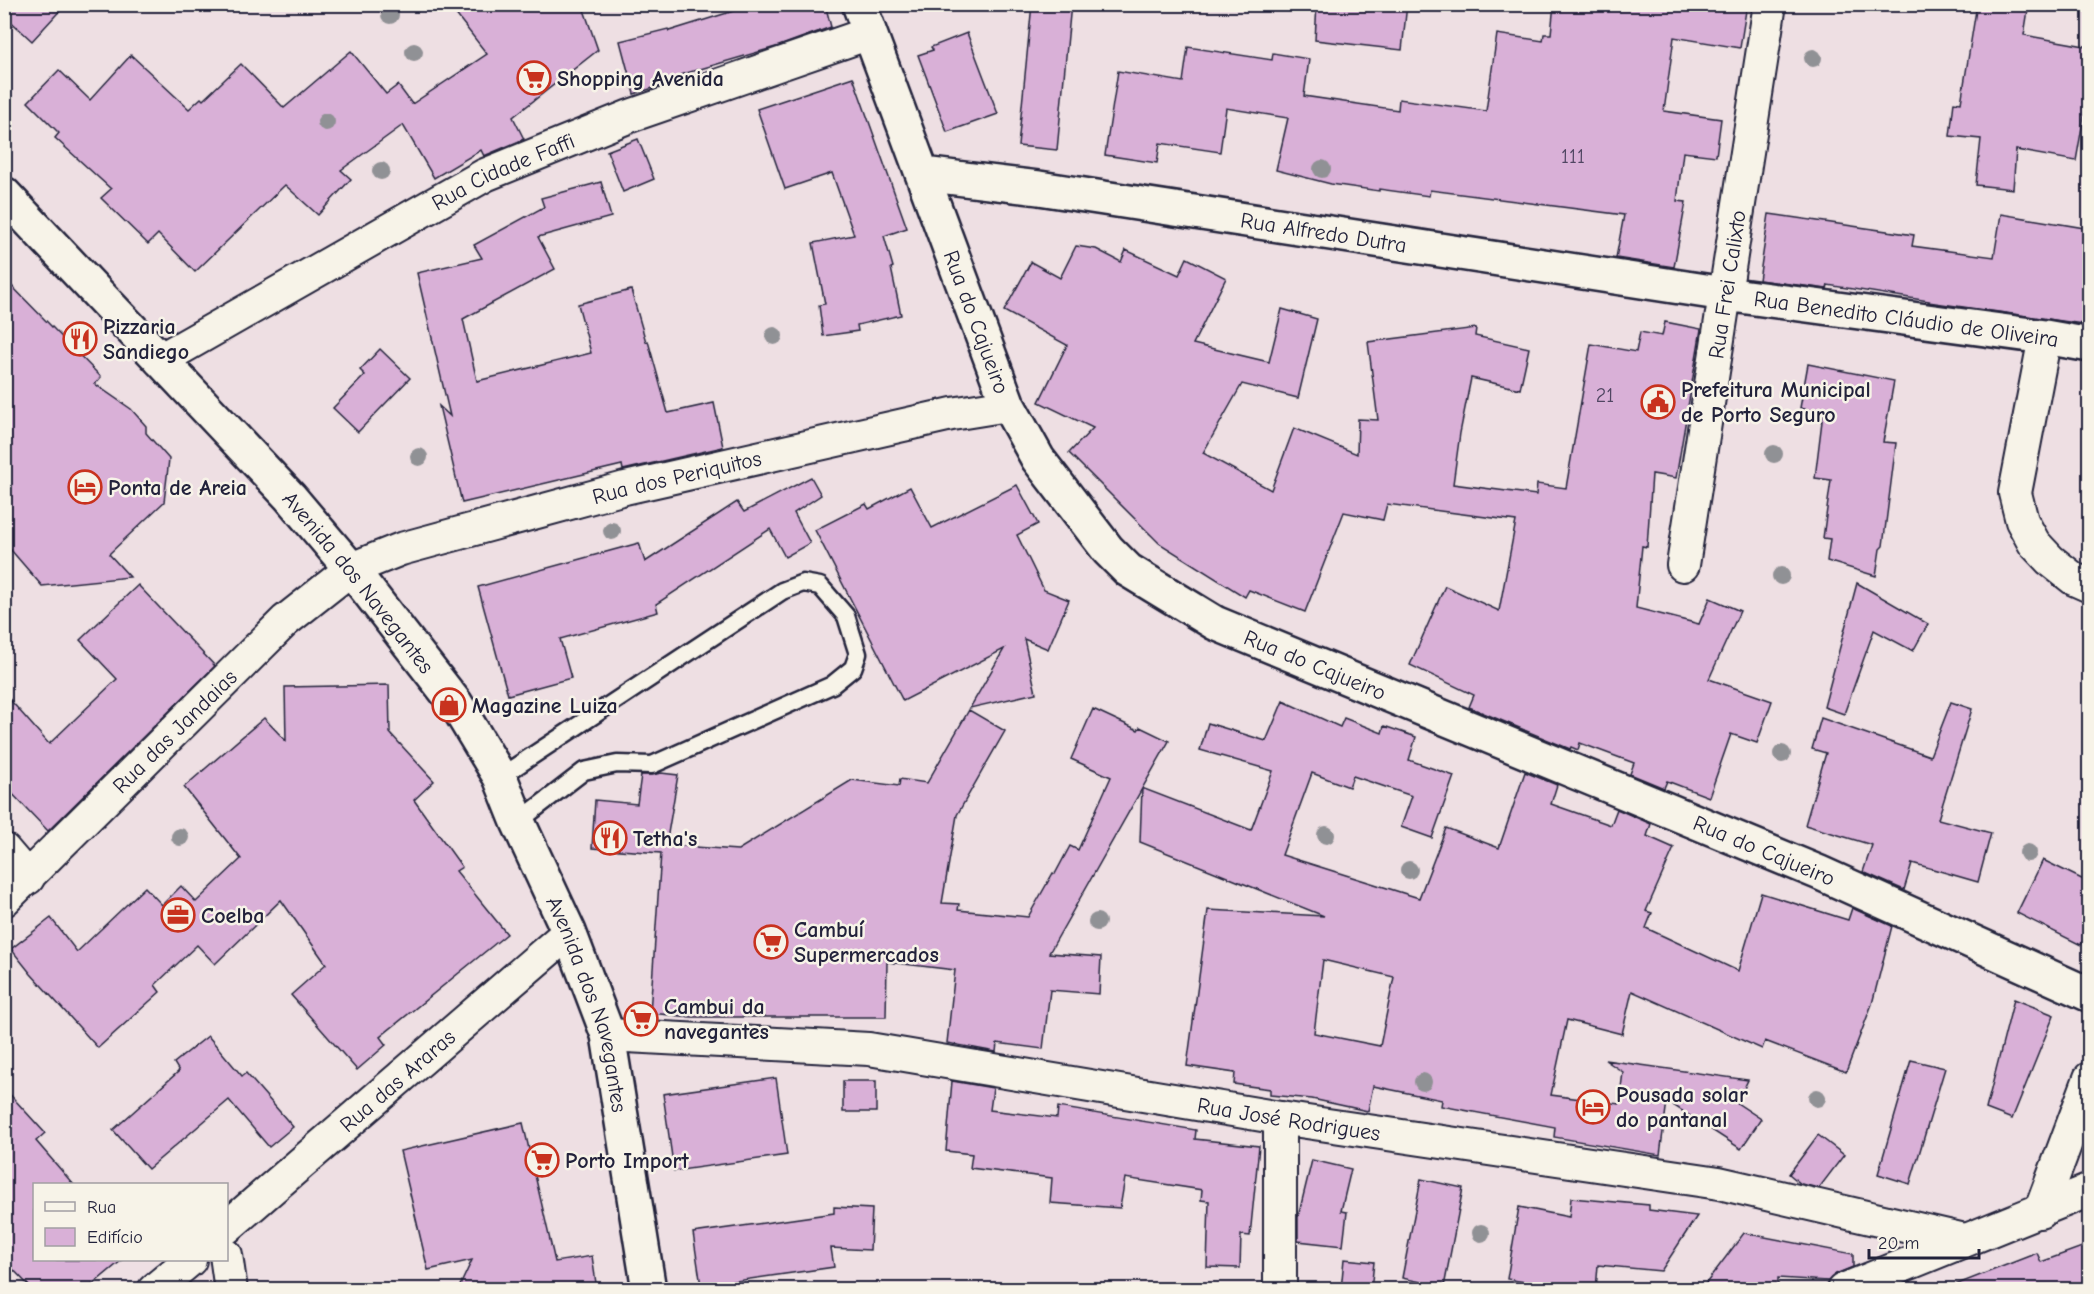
<svg xmlns="http://www.w3.org/2000/svg" width="2094" height="1294" font-family="'Comic Neue',sans-serif">
	<style>
		.building { fill: #d9b0d7; stroke: #22223b; stroke-width: 1.5; fill-rule: evenodd }
		.lines { fill: none; stroke-linecap: round; stroke-linejoin: round }
		.lane-casing { stroke: #22223b; stroke-width: 21 }
		.street-casing { stroke: #22223b; stroke-width: 36 }
		.secondary-casing { stroke: #22223b; stroke-width: 38 }
		.lane { stroke: #f7f3e8; stroke-width: 16 }
		.street { stroke: #f7f3e8; stroke-width: 32 }
		.secondary { stroke: #f7f3e8; stroke-width: 33 }
		.tree { fill: #909195 }
		.labels { text-anchor: middle; stroke-width: 5; stroke-linejoin: round; paint-order: stroke }
		.number-label { font-size: 20px; fill: #504662 }
		.poi-label { font-size: 22px; font-weight: bold; fill: #22223b; stroke: #f7f3e8; text-anchor: start }
		.street-label { font-size: 22px; fill: #22223b; stroke: #f7f3e8 }
	</style>
	<rect width="100%" height="100%" fill="#eedfe3"/>
	<filter id="ink" filterUnits="userSpaceOnUse"><feTurbulence type="fractalNoise" baseFrequency=".0167" numOctaves="2"/><feDisplacementMap in="SourceGraphic" scale="12" xChannelSelector="R" yChannelSelector="G"/><feConvolveMatrix kernelMatrix="1 2 1 2 8 2 1 2 1" color-interpolation-filters="sRGB"/></filter>
	<g filter="url(#ink)">
		<g class="building">
			<path d="M4,4H66L32,41L4,15Z"/>
			<path d="M448,4H582L598,50L513,117L524,139L484,156L481,150L434,178L403,125L341,170L351,179L318,215L285,185L195,272L158,234L148,244L101,198L111,189L55,138L59,133L28,102L59,70L90,100L131,55L189,109L201,98L203,100L241,64L284,108L351,51L386,94L398,85L412,104L487,54Z"/>
			<path d="M756,4H825L831,27L779,46L680,75L682,79L634,94L620,41L668,29L669,31Z"/>
			<path d="M1032,4H1071L1057,150L1018,146Z"/>
			<path d="M1317,4L1350,6V4H1407L1402,50L1315,40Z"/>
			<path d="M1554,4H1747L1740,48L1674,37L1664,111L1721,119L1716,156L1683,152L1677,201L1686,202L1674,267L1616,258L1624,215L1430,190L1429,196L1379,189V191L1331,184L1276,170L1288,118L1226,108L1220,152L1160,143L1157,163L1105,155L1118,71L1183,82L1188,47L1272,60L1273,53L1309,59L1304,96L1398,110L1399,99L1486,111L1497,34L1543,41L1544,34H1551Z"/>
			<path d="M1977,4H2029L2024,35L2090,47V82L2076,161L2016,150L2013,189L1976,185L1981,139L1950,136L1954,102L1961,103Z"/>
			<path d="M967,33L998,114L947,132L918,55L933,50L931,47Z"/>
			<path d="M853,77L907,228L884,236L893,267L891,268L901,315L857,325L858,331L823,336L819,305L825,304L813,243L854,235L832,173L785,189L757,109Z"/>
			<path d="M638,139L654,179L623,192L607,151Z"/>
			<path d="M601,182L611,217L538,237L555,269L463,319L477,381L591,353L578,304L631,290L646,342L648,341L668,413L714,403L723,447L623,470L622,465L462,503L439,406L450,416L417,273L482,258L474,245L544,207L541,198Z"/>
			<path d="M1769,214L1914,235L1912,246L1994,257L2001,214L2090,229V325L1928,302L1929,301L1828,285L1827,289L1759,280Z"/>
			<path d="M1076,246L1096,249L1121,262L1126,250L1179,275L1187,258L1226,278L1193,344L1269,362L1282,309L1317,319L1298,398L1242,384L1203,453L1271,490L1294,428L1357,454L1358,419L1378,420L1368,342L1476,328L1475,336L1529,348L1520,389L1471,378L1460,433L1453,484L1536,495L1537,484L1566,488L1591,344L1636,352L1640,332L1662,336L1665,322L1701,329L1676,478L1652,474L1647,547L1642,546L1636,608L1699,624L1710,598L1740,611L1709,679L1772,701L1757,743L1731,734L1709,797L1667,781L1664,788L1630,774L1634,763L1580,743L1578,750L1571,747L1570,749L1469,707L1474,695L1410,665L1445,586L1499,611L1516,521L1387,504L1383,520L1344,512L1305,612L1249,590L1245,597L1159,543L1069,453L1093,428L1039,402L1067,345L1004,311L1031,262L1060,278Z"/>
			<path d="M4,278L101,377L95,384L131,409L146,426V433L169,459L164,502L109,554L130,577L42,586L4,542Z"/>
			<path d="M380,349L410,378L358,432L333,408L365,375L360,370Z"/>
			<path d="M1808,364L1894,381L1883,442L1896,443L1883,546L1880,549L1876,576L1827,561L1830,539L1823,538L1831,480L1815,478L1823,413L1800,408Z"/>
			<path d="M811,477L821,495L794,513L810,543L785,557L770,529L656,604L658,612L560,639L571,678L508,695L478,587L639,543L645,562L737,502L744,512Z"/>
			<path d="M1017,485L1038,524L1017,535L1044,590L1069,600L1048,649L1024,639L1036,693L970,708L1004,649L903,701L815,530L866,504L869,509L910,487L932,528Z"/>
			<path d="M1857,583L1928,624L1913,651L1874,630L1844,714L1824,707Z"/>
			<path d="M138,585L215,666L48,831L4,785V693L49,744L117,679L80,640Z"/>
			<path d="M389,685L390,733L434,781L414,800L462,867L456,871L507,934L380,1037L386,1045L357,1070L291,995L326,964L281,900L215,964L197,945L155,985L160,992L98,1048L31,974L11,949L51,918L77,952L145,887L162,905L181,886L196,902L241,859L184,787L264,718L286,741L285,687Z"/>
			<path d="M1283,701L1340,727L1344,718L1382,733L1384,726L1416,737L1409,760L1454,776L1432,838L1401,827L1412,796L1353,776L1349,787L1312,773L1282,855L1419,898L1446,828L1499,848L1525,772L1557,785L1551,804L1611,825L1617,809L1651,824L1647,836L1674,848L1646,911L1652,913L1646,928L1738,971L1761,893L1848,920L1852,908L1892,926L1872,1004L1846,1072L1765,1041L1762,1049L1632,991L1622,1034L1567,1020L1551,1095L1619,1104L1623,1072L1605,1060L1748,1080L1737,1103L1761,1119L1741,1149L1667,1101L1660,1155L1554,1137L1555,1127L1441,1106L1442,1100L1373,1086L1368,1111L1312,1099L1270,1095V1089L1234,1084L1235,1073L1187,1066L1208,910L1324,916L1140,842L1142,788L1251,830L1273,771L1200,750L1208,723L1266,741ZM1323,960L1394,977L1380,1046L1314,1033Z"/>
			<path d="M1951,702L1972,709L1938,819L1991,833L1978,882L1912,863L1904,890L1863,872L1872,845L1805,825L1826,753L1812,749L1821,718L1930,756Z"/>
			<path d="M1093,709L1138,730L1140,727L1169,741L1049,953L1101,957L1099,994L1050,990L1043,1049L997,1043L996,1052L947,1043L955,970L887,962L886,1017H692L650,1013L661,853L592,848L595,800L637,804L641,775H652L661,773L678,775L666,845L738,850L852,780L899,786L900,779L927,783L969,710L1005,731L957,815L942,903L959,904L958,910L1028,917L1053,873L1055,874L1070,846L1078,850L1111,777L1071,759Z"/>
			<path d="M2043,860L2090,883V928L2081,945L2017,913Z"/>
			<path d="M2014,999L2054,1015L2012,1119L1986,1109Z"/>
			<path d="M208,1036L242,1076L246,1073L293,1127L269,1147L229,1100L148,1169L113,1130L179,1071L174,1063Z"/>
			<path d="M1911,1060L1945,1068L1910,1184L1878,1174Z"/>
			<path d="M776,1078L787,1155L674,1171L663,1094Z"/>
			<rect x="843" y="1081" width="33" height="31"/>
			<path d="M952,1081L993,1088L990,1110L1057,1118L1058,1107L1196,1130L1195,1139L1259,1146L1250,1236L1241,1235L1240,1268L1207,1267L1209,1201L1201,1200L1202,1190L1125,1178L1120,1208L1050,1203L1052,1178L970,1168L972,1154L946,1151Z"/>
			<path d="M4,1088L45,1133L36,1141L74,1185H34V1260H122L86,1290H33L4,1260Z"/>
			<path d="M523,1123L555,1262L592,1256L597,1290H458L472,1260L428,1270L400,1151Z"/>
			<path d="M1818,1135L1844,1155L1819,1188L1801,1184L1789,1174Z"/>
			<path d="M1312,1160L1351,1169L1341,1211L1347,1212L1343,1246L1298,1241V1217Z"/>
			<path d="M1421,1179L1463,1188L1444,1287L1402,1278Z"/>
			<path d="M1571,1198L1649,1205V1210L1697,1216L1661,1271L1598,1265L1596,1290H1571L1507,1279L1519,1207L1569,1217Z"/>
			<path d="M834,1207L872,1209L870,1250L831,1248L834,1267L701,1286L693,1233L834,1213Z"/>
			<path d="M1744,1233L1853,1254V1267L1836,1274L1828,1281L1778,1278V1290H1701Z"/>
			<path d="M2090,1244V1290H1950V1287L2037,1253L2041,1262Z"/>
			<path d="M1344,1259L1374,1262L1371,1290H1341Z"/>
		</g>
		<g class="lines">
			<g class="lane-casing">
				<path id="lane" d="M500,777L782,591L803,583L820,586L846,616L858,654L853,668L832,685L652,765L617,764L584,771L518,822"/>
			</g>
			<g class="street-casing">
				<g id="street">
					<path d="M2045,337L2015,493L2022,521L2034,543L2050,560L2074,579L2090,586"/>
					<path id="s1" d="M160,360L485,175L630,116L870,33"/>
					<path id="s2" d="M1683,565L1770,4"/>
					<path d="M4,850L28,878"/>
					<path id="s3" d="M4,900L285,621L351,569L401,549L625,488L952,414L1008,405"/>
					<path id="s4" d="M608,1035L869,1049L1280,1118L1719,1183L1965,1240"/>
					<path d="M2040,1212L2090,1078"/>
					<path id="s5" d="M226,1228L569,932"/>
					<path d="M226,1255L231,1290"/>
					<path d="M154,1290L190,1260"/>
					<path d="M1280,1290V1118"/>
					<path d="M1843,1290L2090,1190"/>
				</g>
			</g>
			<g class="secondary-casing">
				<g id="secondary">
					<path id="s6" d="M859,4L1008,405L1038,459L1108,550L1128,570L1215,623L1820,873L2090,995"/>
					<path id="s7" d="M923,174L1039,188L1725,294L2045,337L2090,345"/>
					<path id="s8" d="M4,194L290,497L351,569L456,704L500,777L518,822L569,932L608,1035L649,1290"/>
				</g>
			</g>
			<use href="#lane" class="lane"/>
			<use href="#street" class="street"/>
			<use href="#secondary" class="secondary"/>
		</g>
		<g class="tree">
			<circle cx="390" cy="15" r="9"/>
			<circle cx="414" cy="52" r="9"/>
			<circle cx="1813" cy="58" r="9"/>
			<circle cx="326" cy="122" r="9"/>
			<circle cx="1322" cy="169" r="9"/>
			<circle cx="381" cy="171" r="9"/>
			<circle cx="774" cy="336" r="9"/>
			<circle cx="1774" cy="454" r="9"/>
			<circle cx="419" cy="457" r="9"/>
			<circle cx="612" cy="531" r="9"/>
			<circle cx="1781" cy="576" r="9"/>
			<circle cx="1782" cy="754" r="9"/>
			<circle cx="1326" cy="835" r="9"/>
			<circle cx="180" cy="837" r="9"/>
			<circle cx="2028" cy="853" r="9"/>
			<circle cx="1409" cy="870" r="9"/>
			<circle cx="1097" cy="922" r="9"/>
			<circle cx="1423" cy="1082" r="9"/>
			<circle cx="1817" cy="1098" r="9"/>
			<circle cx="1481" cy="1233" r="9"/>
		</g>
	</g>
	<defs>
		<g id="supermarket-ring" transform="scale(1.725)"><circle r="9.5" fill="#f7f3e8" stroke="#c8321e" stroke-width="1.5"/><path d="M-6-5.5h2.5l.6 2H6L4.5 2H-2.5L-4.4-4H-6ZM-1.5 3.2a1.3 1.3 0 1 0 .1 0ZM3 3.2a1.3 1.3 0 1 0 .1 0Z" fill="#c8321e"/></g>
		<g id="restaurant-ring" transform="scale(1.725)"><circle r="9.5" fill="#f7f3e8" stroke="#c8321e" stroke-width="1.5"/><path d="M-5-6h1v4h1v-4h1v4h1v-4h1v5L-1.5 .5V6h-2V.5L-5-1ZM5-6V6H3V1.5H1.5Q1.5-4 5-6Z" fill="#c8321e"/></g>
		<g id="civic-ring" transform="scale(1.725)"><circle r="9.5" fill="#f7f3e8" stroke="#c8321e" stroke-width="1.5"/><path d="M-.6-6.5H3V-4.5H.6V-3L4-1V1h2V6H-6V1h2V-1L-.6-3ZM-1.2 2.5V6h2.4V2.5Z" fill="#c8321e"/></g>
		<g id="hotel-ring" transform="scale(1.725)"><circle r="9.5" fill="#f7f3e8" stroke="#c8321e" stroke-width="1.5"/><path d="M-6-4.5h1.5V1H6V5H4.5V3h-9V5H-6ZM-4 0a1.8 1.8 0 1 1 3.6 0ZM.5 0V-2.5h3Q6-2.5 6 0Z" fill="#c8321e"/></g>
		<g id="shop-ring" transform="scale(1.725)"><circle r="9.5" fill="#f7f3e8" stroke="#c8321e" stroke-width="1.5"/><path d="M-5-2.5h2.3a2.7 3.5 0 0 1 5.4 0H5L5.5 6h-11ZM-1.5-2.5h3a1.5 2.3 0 0 0-3 0Z" fill="#c8321e"/></g>
		<g id="office-ring" transform="scale(1.725)"><circle r="9.5" fill="#f7f3e8" stroke="#c8321e" stroke-width="1.5"/><path d="M-6-3h4V-5.5h4V-3h4V5H-6ZM-1-4.5V-3h2v-1.5ZM-6 0V1H6V0Z" fill="#c8321e"/></g>
	</defs>
	<g fill-rule="evenodd">
		<use href="#supermarket-ring" x="534" y="78"/>
		<use href="#restaurant-ring" x="80" y="339"/>
		<use href="#civic-ring" x="1658" y="402"/>
		<use href="#hotel-ring" x="85" y="487"/>
		<use href="#shop-ring" x="449" y="705"/>
		<use href="#restaurant-ring" x="610" y="838"/>
		<use href="#office-ring" x="178" y="915"/>
		<use href="#supermarket-ring" x="771" y="942"/>
		<use href="#supermarket-ring" x="641" y="1019"/>
		<use href="#hotel-ring" x="1593" y="1107"/>
		<use href="#supermarket-ring" x="542" y="1160"/>
	</g>
	<g class="labels">
		<g class="number-label">
			<text x="1573" y="163">111</text>
			<text x="1605" y="402">21</text>
		</g>
		<g class="poi-label">
			<text x="557" y="86">Shopping Avenida</text>
			<text x="103" y="334">Pizzaria<tspan x="103" dy="25">Sandiego</tspan></text>
			<text x="1681" y="397">Prefeitura Municipal<tspan x="1681" dy="25">de Porto Seguro</tspan></text>
			<text x="108" y="495">Ponta de Areia</text>
			<text x="472" y="713">Magazine Luiza</text>
			<text x="633" y="846">Tetha's</text>
			<text x="201" y="923">Coelba</text>
			<text x="794" y="937">Cambuí<tspan x="794" dy="25">Supermercados</tspan></text>
			<text x="664" y="1014">Cambui da<tspan x="664" dy="25">navegantes</tspan></text>
			<text x="1616" y="1102">Pousada solar<tspan x="1616" dy="25">do pantanal</tspan></text>
			<text x="565" y="1168">Porto Import</text>
		</g>
		<g class="street-label">
			<text dy="8" stroke="none"><textPath href="#s1" startOffset="392">Rua Cidade Faffi</textPath></text>
			<text dy="8" stroke="none"><textPath href="#s7" startOffset="405">Rua Alfredo Dutra</textPath></text>
			<text dy="8" stroke="none"><textPath href="#s2" startOffset="284">Rua Frei Calixto</textPath></text>
			<text dy="8" stroke="none"><textPath href="#s7" startOffset="994">Rua Benedito Cláudio de Oliveira</textPath></text>
			<text dy="8" stroke="none"><textPath href="#s6" startOffset="339">Rua do Cajueiro</textPath></text>
			<text dy="8" stroke="none"><textPath href="#s3" startOffset="819">Rua dos Periquitos</textPath></text>
			<text dy="8" stroke="none"><textPath href="#s8" startOffset="526">Avenida dos Navegantes</textPath></text>
			<text dy="8" stroke="none"><textPath href="#s6" startOffset="843">Rua do Cajueiro</textPath></text>
			<text dy="8" stroke="none"><textPath href="#s3" startOffset="240">Rua das Jandaias</textPath></text>
			<text dy="8" stroke="none"><textPath href="#s6" startOffset="1329">Rua do Cajueiro</textPath></text>
			<text dy="8" stroke="none"><textPath href="#s8" startOffset="1012">Avenida dos Navegantes</textPath></text>
			<text dy="8" stroke="none"><textPath href="#s5" startOffset="226">Rua das Araras</textPath></text>
			<text dy="8" stroke="none"><textPath href="#s4" startOffset="687">Rua José Rodrigues</textPath></text>
		</g>
	</g>
	<rect width="2094" height="1294" fill="none" stroke="#f7f3e8" stroke-width="24"/>
	<rect x="12" y="12" width="2070" height="1270" fill="none" stroke="#22223b" stroke-width="2" filter="url(#ink)"/>
	<rect x="33" y="1183" width="195" height="78" fill="#f7f3e8" stroke="#a29fa3" stroke-width="1.5"/>
	<rect x="45" y="1202" width="30" height="9" fill="#f7f3e8" stroke="#a29fa3" stroke-width="1.5"/>
	<text x="87" y="1213" font-size="18" fill="#22223b">Rua</text>
	<rect x="45" y="1228" width="30" height="18" fill="#d9b0d7" stroke="#a29fa3" stroke-width="1.5"/>
	<text x="87" y="1243" font-size="18" fill="#22223b">Edifício</text>
	<path d="M1869 1249v9h110v-9" fill="none" stroke="#22223b" stroke-width="3"/>
	<text x="1878" y="1249" font-size="18" fill="#22223b" stroke="#f7f3e8" stroke-width="4.5" paint-order="stroke">20 m</text>
</svg>
